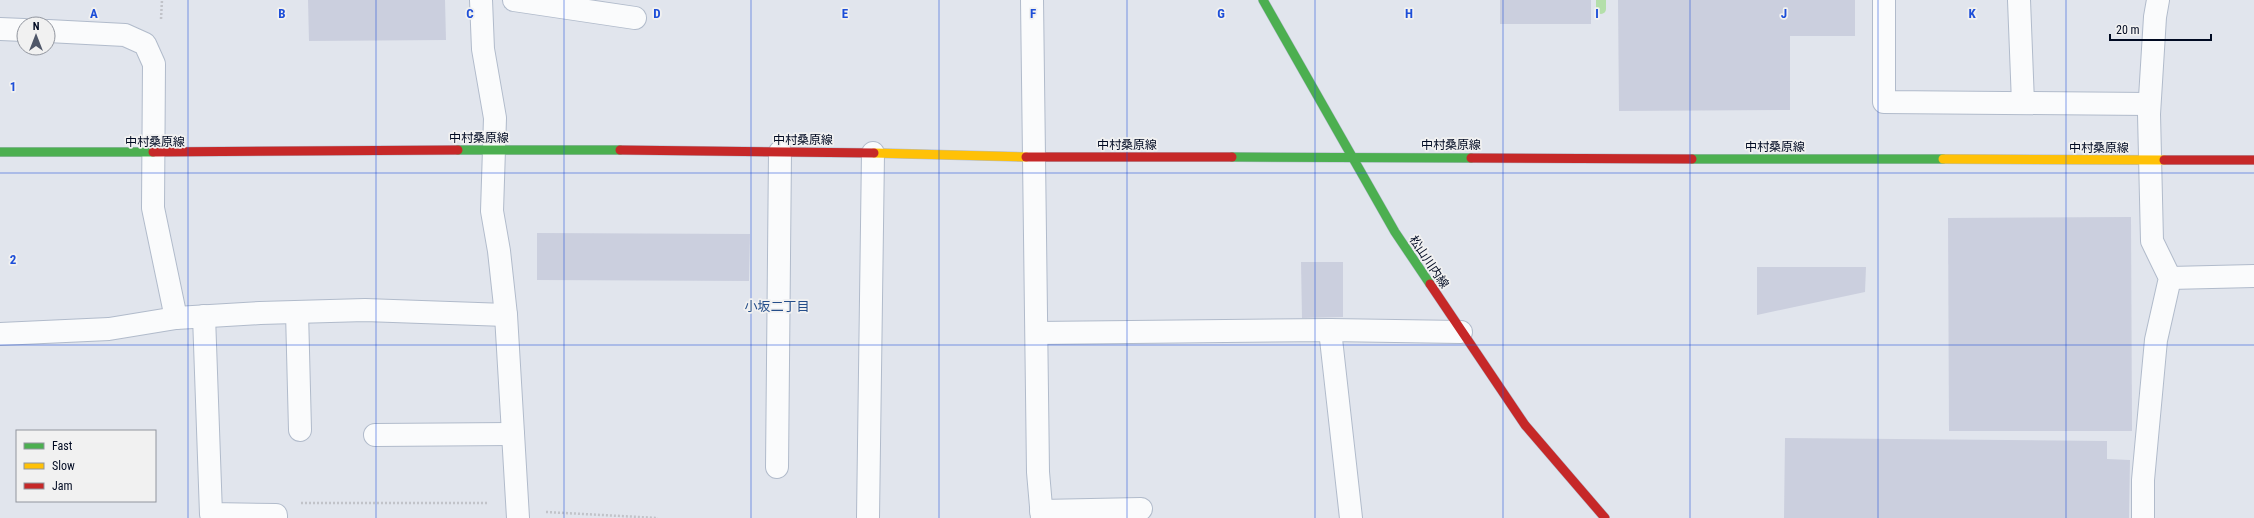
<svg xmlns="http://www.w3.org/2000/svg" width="2254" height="518" font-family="'Roboto Condensed','Noto Sans JP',sans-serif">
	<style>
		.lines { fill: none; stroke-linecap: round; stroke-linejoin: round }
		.stream { stroke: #b4dfaa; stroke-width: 10 }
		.building { fill: #cbcfde }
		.street-casing { stroke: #b1bbcb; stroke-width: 24 }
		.fast-casing { stroke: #b1bbcb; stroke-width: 10 }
		.slow-casing { stroke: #b1bbcb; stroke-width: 10 }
		.jam-casing { stroke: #b1bbcb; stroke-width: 10 }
		.path { stroke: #c1c3c9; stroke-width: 2.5; stroke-dasharray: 2 2; stroke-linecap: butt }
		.street { stroke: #fafbfc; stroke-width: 22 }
		.fast { stroke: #4caf50; stroke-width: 9 }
		.slow { stroke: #ffc107; stroke-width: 9 }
		.jam { stroke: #c62828; stroke-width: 9 }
		.grid { fill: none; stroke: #1d4ed8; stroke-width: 1; stroke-opacity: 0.55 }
		.labels { text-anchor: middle; stroke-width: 3.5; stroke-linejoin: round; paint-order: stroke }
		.street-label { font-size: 12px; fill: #000a22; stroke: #f1f1f1 }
		.neighbourhood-label { font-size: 13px; fill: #254e8a; stroke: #f1f1f1 }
		.grid-label { font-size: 13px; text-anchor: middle; font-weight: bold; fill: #1d4ed8; stroke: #f1f1f1; stroke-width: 3.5; stroke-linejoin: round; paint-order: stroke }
	</style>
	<rect width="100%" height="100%" fill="#e1e5ed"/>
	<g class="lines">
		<path class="stream" d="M1601,0V9"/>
	</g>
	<g class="building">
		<path d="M308,0H445L446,40L309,41Z"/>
		<rect x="1500" y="0" width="91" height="24"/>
		<path d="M1618,0H1855V36H1790V110L1619,111Z"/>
		<path d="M2131,217L2132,431H1949L1948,218Z"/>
		<path d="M537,233L750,234L749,281L537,280Z"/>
		<path d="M1301,262H1343V317L1302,318Z"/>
		<path d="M1757,267H1866L1865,292L1757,315Z"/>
		<path d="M1785,438L2107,441V459L2130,460L2129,518H1784Z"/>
	</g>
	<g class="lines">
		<g class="street-casing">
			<g id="street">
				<path d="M481,0L483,49L495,118L492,211L499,251L506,315L518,518"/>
				<path d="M514,0L635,18"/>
				<path d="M1032,0L1038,472L1042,518"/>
				<path d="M1884,0V102L2149,104"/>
				<path d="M2019,0L2023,103"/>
				<path d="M0,29L24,30"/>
				<path d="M48,31L125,35L145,44L154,64L153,208L176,318"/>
				<path d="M2170,278L2254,276"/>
				<path d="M297,312L300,430"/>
				<path d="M204,316L211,514L276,515V518"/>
				<path d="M1330,330L1351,518"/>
				<path d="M1037,333L1330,330L1461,332"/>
				<path d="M0,334L109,329L176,318L260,313L365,310L506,315"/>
				<path d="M375,435L513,434"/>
				<path d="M777,467L780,152"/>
				<path d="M1041,511L1141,509"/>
				<path d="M868,518L873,153"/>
				<path d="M2143,518V480L2156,340L2170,278L2152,241L2149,114L2155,17L2158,0"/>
			</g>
		</g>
		<g class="fast-casing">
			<g id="fast">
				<path d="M1263,0L1395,232L1430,284"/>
				<path d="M458,150H620"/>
				<path d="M0,152H153"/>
				<path d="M1232,157L1471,158"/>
				<path d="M1692,159H1943"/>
			</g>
		</g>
		<g class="slow-casing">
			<g id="slow">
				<path d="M874,153L1026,157"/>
				<path d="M1943,159L2164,160"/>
			</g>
		</g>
		<g class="jam-casing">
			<g id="jam">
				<path d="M620,150L874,153"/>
				<path d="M153,152L458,150"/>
				<path d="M1026,157H1232"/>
				<path d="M1471,158L1692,159"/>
				<path d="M2164,160H2254"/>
				<path d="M1430,284L1525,425L1605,518"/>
			</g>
		</g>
		<g class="path">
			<path d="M161,19L162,0"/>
			<path d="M301,503H488"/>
			<path d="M546,512L658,518"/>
		</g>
		<use href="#street" class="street"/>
		<use href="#fast" class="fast"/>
		<use href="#slow" class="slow"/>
		<use href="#jam" class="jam"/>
	</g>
	<path class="grid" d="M188,0V518M376,0V518M564,0V518M751,0V518M939,0V518M1127,0V518M1315,0V518M1503,0V518M1690,0V518M1878,0V518M2066,0V518M0,173H2254M0,345H2254"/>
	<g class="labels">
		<g class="street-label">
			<text x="479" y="142">中村桑原線</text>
			<text x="803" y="144">中村桑原線</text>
			<text x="155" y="146">中村桑原線</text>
			<text x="1127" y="149">中村桑原線</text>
			<text x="1451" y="149">中村桑原線</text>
			<text x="1775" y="151">中村桑原線</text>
			<text x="2099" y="152">中村桑原線</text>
			<text transform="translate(1429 262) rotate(56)" y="4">松山川内線</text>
		</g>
		<g class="neighbourhood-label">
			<text x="777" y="311">小坂二丁目</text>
		</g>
	</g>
	<g class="grid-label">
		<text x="94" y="18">A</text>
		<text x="282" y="18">B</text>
		<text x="470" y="18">C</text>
		<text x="657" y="18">D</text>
		<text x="845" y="18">E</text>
		<text x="1033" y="18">F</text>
		<text x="1221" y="18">G</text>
		<text x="1409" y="18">H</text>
		<text x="1597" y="18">I</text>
		<text x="1784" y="18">J</text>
		<text x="1972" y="18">K</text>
		<text x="13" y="91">1</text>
		<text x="13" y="264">2</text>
	</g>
	<rect x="16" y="430" width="140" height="72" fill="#f1f1f1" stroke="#91959e"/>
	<rect x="24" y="443" width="20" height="6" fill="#4caf50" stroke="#91959e"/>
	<text x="52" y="450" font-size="12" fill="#000a22">Fast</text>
	<rect x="24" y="463" width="20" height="6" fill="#ffc107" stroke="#91959e"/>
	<text x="52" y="470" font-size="12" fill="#000a22">Slow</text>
	<rect x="24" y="483" width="20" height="6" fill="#c62828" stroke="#91959e"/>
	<text x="52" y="490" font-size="12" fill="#000a22">Jam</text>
	<g transform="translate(36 36)"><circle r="19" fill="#f1f1f1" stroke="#91959e"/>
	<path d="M0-3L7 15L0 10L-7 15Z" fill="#4f5769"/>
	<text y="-6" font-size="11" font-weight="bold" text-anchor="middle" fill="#000a22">N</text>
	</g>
	<path d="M2110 34v6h101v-6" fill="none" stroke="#000a22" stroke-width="2"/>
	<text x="2116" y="34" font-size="12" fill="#000a22" stroke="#f1f1f1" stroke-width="3" paint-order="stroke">20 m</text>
</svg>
